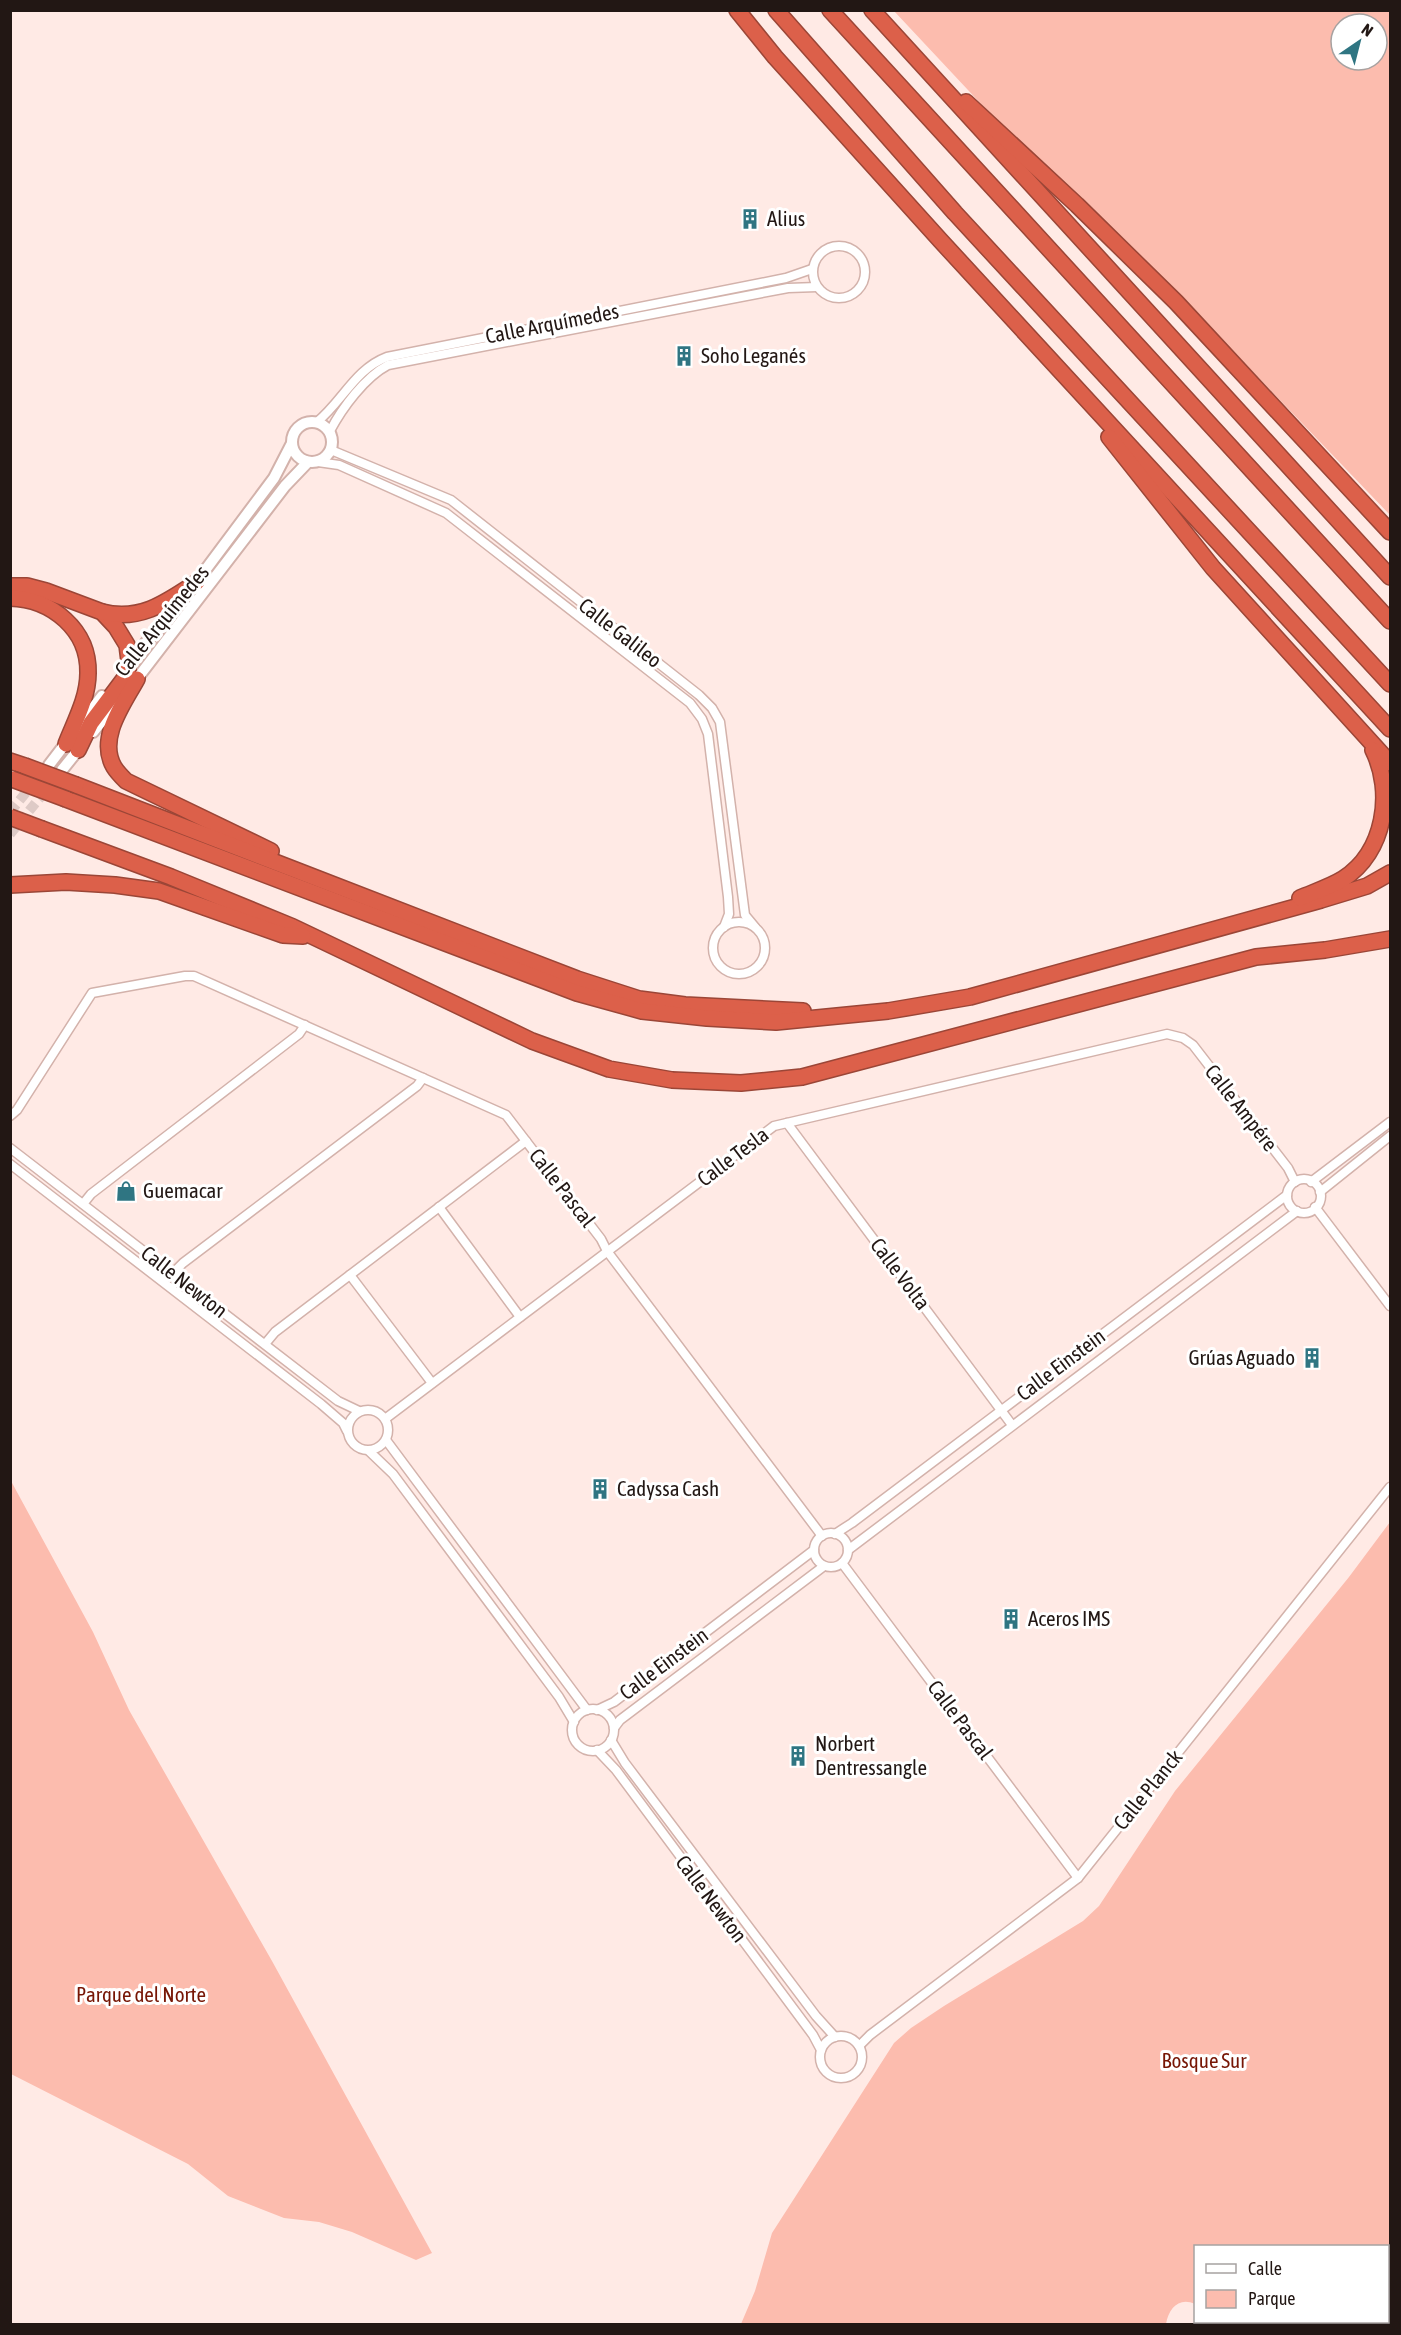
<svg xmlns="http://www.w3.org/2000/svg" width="1401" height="2335" font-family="'Asap Condensed',sans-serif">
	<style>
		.green { fill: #fcbcae; fill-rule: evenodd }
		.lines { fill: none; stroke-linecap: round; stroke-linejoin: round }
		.tertiary-tunnel { stroke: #decac6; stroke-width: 10; stroke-dasharray: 10 5; stroke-linecap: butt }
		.minor-casing { stroke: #d3b2ab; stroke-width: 11 }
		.tertiary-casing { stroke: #d3b2ab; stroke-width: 14 }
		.motorway-casing { stroke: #9b4637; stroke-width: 18 }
		.minor { stroke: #fff; stroke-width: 8 }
		.tertiary { stroke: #fff; stroke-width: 10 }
		.motorway { stroke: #dc604a; stroke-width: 15 }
		.motorway-bridge-casing { stroke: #9b4637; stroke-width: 18; stroke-linecap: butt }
		.motorway-bridge { stroke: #dc604a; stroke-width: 15 }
		.labels { text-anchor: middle; stroke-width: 6; stroke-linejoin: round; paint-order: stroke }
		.poi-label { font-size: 21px; fill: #221714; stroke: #fff; text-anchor: start }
		.street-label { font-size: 21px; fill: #221714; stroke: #fff }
		.park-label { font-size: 21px; fill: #771605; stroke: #fff }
	</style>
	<rect width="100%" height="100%" fill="#ffeae5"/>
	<g class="green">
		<path d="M894,11H1390V515L1209,326L997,121ZM1341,24H1377V60H1341Z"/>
		<path d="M11,1481L93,1632L129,1710L272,1961L432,2253L416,2260L352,2232L319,2222L284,2218L228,2196L188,2164L11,2074Z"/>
		<path d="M1390,1522V2324H1212L1210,2322H1388V2246H1196L1195,2304C1179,2297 1169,2308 1166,2324H741L755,2291L772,2233L894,2043L911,2028L944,2006L1083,1921L1099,1906L1175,1791L1349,1577Z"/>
	</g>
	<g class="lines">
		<g class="tertiary-tunnel">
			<path d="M10,812L47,767"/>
			<path d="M10,834L48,788"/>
		</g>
		<g class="minor-casing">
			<g id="minor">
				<circle cx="839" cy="272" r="26"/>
				<path d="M317,422C342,402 355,369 387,357L786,278L812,269"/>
				<path d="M330,431C342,408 365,377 388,365L788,288L817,287"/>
				<path d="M331,450L451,500L699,695L712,708L720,722L745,915L755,927"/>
				<path d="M318,462L339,465L446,513L690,703L702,719L708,734L728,897L729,914L724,927"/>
				<circle cx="739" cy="948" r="26"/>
				<path d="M10,1116L17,1110L92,993L185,976H194L506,1115L601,1239L607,1251L822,1536"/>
				<path d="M787,1123L1012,1425"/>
				<path d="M10,1148L338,1401L359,1411"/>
				<path d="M10,1164L321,1404L343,1423L347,1431"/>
				<circle cx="1304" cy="1196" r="17"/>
				<path d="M1311,1182L1390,1122"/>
				<path d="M1320,1192L1390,1136"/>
				<path d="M83,1204L91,1194L299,1034L305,1025"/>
				<path d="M439,1207L520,1317"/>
				<path d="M1315,1207L1390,1306"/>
				<path d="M173,1273L183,1263L417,1086L423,1078"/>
				<path d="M350,1275L432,1383"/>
				<path d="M265,1344L275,1332L526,1141"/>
				<circle cx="368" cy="1430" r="20"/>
				<path d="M385,1419L774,1126L1167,1034L1183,1038L1193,1045L1288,1168L1295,1182"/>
				<path d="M386,1440L587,1710"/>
				<path d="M369,1451L393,1474L559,1697L574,1722"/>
				<circle cx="831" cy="1550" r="17"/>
				<path d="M835,1534L852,1523L1287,1195"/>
				<path d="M848,1550L1297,1211"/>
				<path d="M842,1563L1078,1878"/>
				<circle cx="593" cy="1730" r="21"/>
				<path d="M597,1710L614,1702L814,1550"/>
				<path d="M614,1728L620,1720L824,1566"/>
				<path d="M611,1740L625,1763L816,2016L835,2037"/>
				<path d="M597,1750L616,1770L813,2035L821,2050"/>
				<circle cx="841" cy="2057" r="21"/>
				<path d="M859,2046L870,2035L1078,1878L1390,1487"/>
			</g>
		</g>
		<g class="tertiary-casing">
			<g id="tertiary">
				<circle cx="312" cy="442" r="20"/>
				<path d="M128,662L174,612L274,478L291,445"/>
				<path d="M133,684L285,486L308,462"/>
				<path d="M93,732L119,700"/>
				<path d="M49,765L102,696"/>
				<path d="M62,770L83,744"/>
			</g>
		</g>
		<g class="motorway-casing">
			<g id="motorway">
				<path d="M737,10L775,57L940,240L1390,729"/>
				<path d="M776,10L955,213L1390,684"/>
				<path d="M830,10L1390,621"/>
				<path d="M872,10L1390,577"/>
				<path d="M966,102L1077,205L1176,302L1390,532"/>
				<path d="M1109,437L1213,568L1390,763"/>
				<path d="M10,586H27L46,591L102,612L116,627L127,645L129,661L127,675L91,723L78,750"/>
				<path d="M10,598C52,599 89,630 88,673C88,698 75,721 66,744"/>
				<path d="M102,612C140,622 167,602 197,582"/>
				<path d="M137,679C124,703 97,738 114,767C117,772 122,777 126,781L271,851"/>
				<path d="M10,761L25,766"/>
				<path d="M76,785L577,979L639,999L685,1005L803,1011"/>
				<path d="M66,799L577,993L642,1011L707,1018L776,1022L888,1011L970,997L1321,900L1367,886L1390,873"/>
				<path d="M42,829L171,877L293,927L532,1041L609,1069L672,1080L741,1083L802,1077L1256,957L1325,950L1390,939"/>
				<path d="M10,885L66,882L115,885L159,891L283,935L303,936"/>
				<path d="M1300,898C1314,892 1330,887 1343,879C1385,852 1394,792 1373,750"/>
			</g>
		</g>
		<use href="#minor" class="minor"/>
		<use href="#tertiary" class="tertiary"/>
		<use href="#motorway" class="motorway"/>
		<g class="motorway-bridge-casing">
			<g id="motorway-bridge">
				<path d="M25,766L76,785"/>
				<path d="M12,779L66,799"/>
				<path d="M10,817L42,829"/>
			</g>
		</g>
		<use href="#motorway-bridge" class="motorway-bridge"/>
	</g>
	<defs>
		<g id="building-bare" transform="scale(1.62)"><path d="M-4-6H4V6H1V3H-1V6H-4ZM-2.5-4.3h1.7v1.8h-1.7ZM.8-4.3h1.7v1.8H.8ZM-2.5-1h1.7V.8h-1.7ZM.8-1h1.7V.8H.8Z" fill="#2f7582" stroke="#fff" stroke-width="2.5" paint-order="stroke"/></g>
		<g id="shop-bare" transform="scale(1.62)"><path d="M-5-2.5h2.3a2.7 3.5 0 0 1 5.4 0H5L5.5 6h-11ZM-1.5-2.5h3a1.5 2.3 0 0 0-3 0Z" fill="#2f7582" stroke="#fff" stroke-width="2.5" paint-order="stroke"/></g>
	</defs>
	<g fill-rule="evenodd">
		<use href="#building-bare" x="750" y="219"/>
		<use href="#building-bare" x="684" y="356"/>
		<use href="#shop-bare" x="126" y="1191"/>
		<use href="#building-bare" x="1312" y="1358"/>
		<use href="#building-bare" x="600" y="1489"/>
		<use href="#building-bare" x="1011" y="1619"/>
		<use href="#building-bare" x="798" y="1756"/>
	</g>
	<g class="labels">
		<g class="poi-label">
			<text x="767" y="226">Alius</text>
			<text x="701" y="363">Soho Leganés</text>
			<text x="143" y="1198">Guemacar</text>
			<text x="1295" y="1365" text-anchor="end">Grúas Aguado</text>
			<text x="617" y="1496">Cadyssa Cash</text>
			<text x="1028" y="1626">Aceros IMS</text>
			<text x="815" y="1751">Norbert<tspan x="815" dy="24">Dentressangle</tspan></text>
		</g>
		<g class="street-label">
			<text transform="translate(552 324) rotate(-11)" y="7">Calle Arquímedes</text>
			<text transform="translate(162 621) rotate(-51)" y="7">Calle Arquímedes</text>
			<text transform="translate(620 633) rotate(38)" y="7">Calle Galileo</text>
			<text transform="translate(1241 1108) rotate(52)" y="7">Calle Ampére</text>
			<text transform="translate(733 1157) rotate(-37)" y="7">Calle Tesla</text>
			<text transform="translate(562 1188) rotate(52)" y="7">Calle Pascal</text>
			<text transform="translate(900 1274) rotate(53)" y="7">Calle Volta</text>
			<text transform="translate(184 1282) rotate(38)" y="7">Calle Newton</text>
			<text transform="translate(1061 1365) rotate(-37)" y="7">Calle Einstein</text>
			<text transform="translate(664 1664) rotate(-37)" y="7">Calle Einstein</text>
			<text transform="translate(960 1720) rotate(53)" y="7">Calle Pascal</text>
			<text transform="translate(1148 1790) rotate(-51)" y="7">Calle Planck</text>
			<text transform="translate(711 1899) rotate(53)" y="7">Calle Newton</text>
		</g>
		<g class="park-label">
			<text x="141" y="2002">Parque del Norte</text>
			<text x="1204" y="2068">Bosque Sur</text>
		</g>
	</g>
	<rect width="1401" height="2335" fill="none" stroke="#221714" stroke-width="24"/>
	<rect x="1194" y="2245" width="195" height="78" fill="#ffffff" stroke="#a7a2a1" stroke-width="1.5"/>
	<rect x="1206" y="2264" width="30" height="9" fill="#ffffff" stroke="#a7a2a1" stroke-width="1.5"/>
	<text x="1248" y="2275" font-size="18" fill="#221714">Calle</text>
	<rect x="1206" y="2290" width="30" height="18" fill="#fcbcae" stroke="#a7a2a1" stroke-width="1.5"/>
	<text x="1248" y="2305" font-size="18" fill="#221714">Parque</text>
	<g transform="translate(1359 42) rotate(35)"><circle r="28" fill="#ffffff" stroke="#a7a2a1" stroke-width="1.5"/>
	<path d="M0-4.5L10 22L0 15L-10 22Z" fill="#2f7582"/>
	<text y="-9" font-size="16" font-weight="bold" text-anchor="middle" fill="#221714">N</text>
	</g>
</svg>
